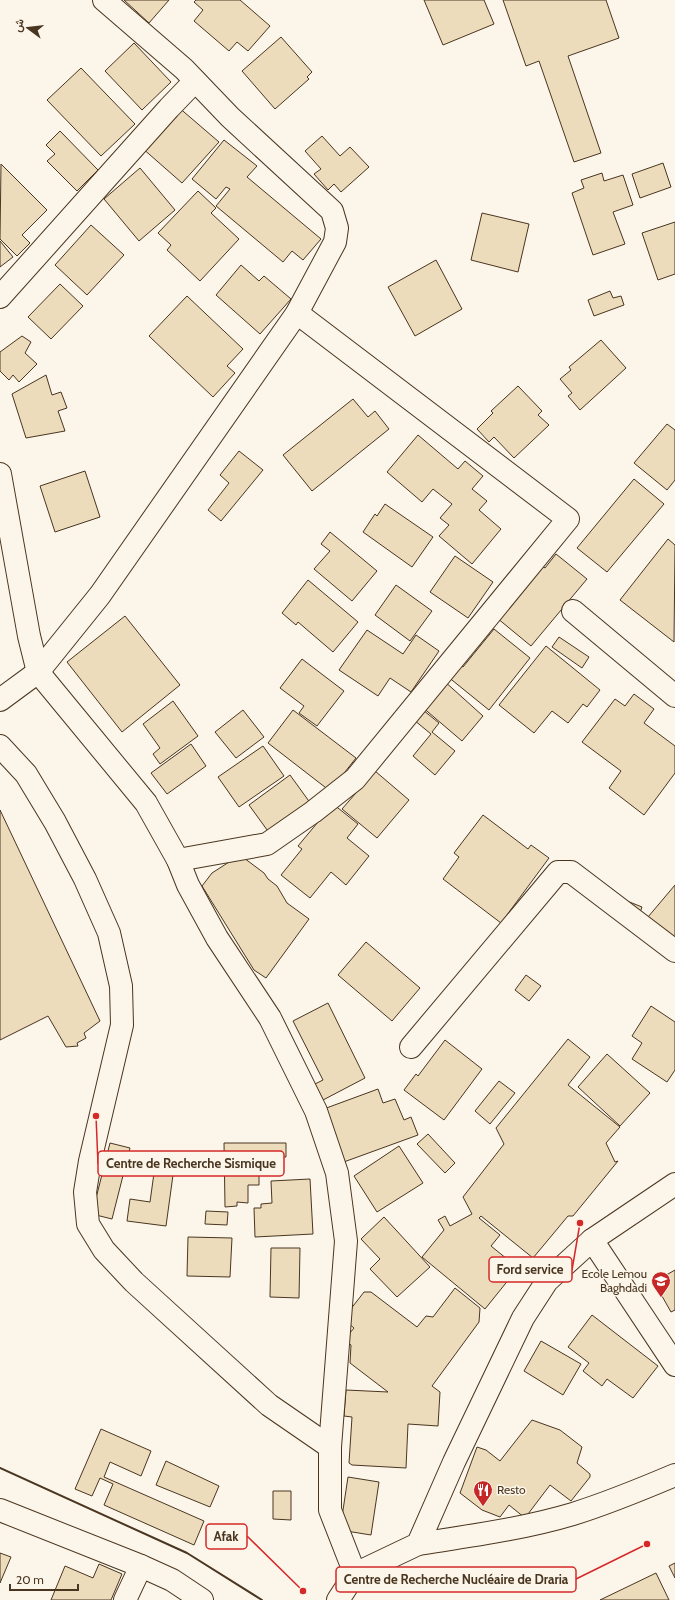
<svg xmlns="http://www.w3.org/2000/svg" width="675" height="1600" font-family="Cabin,Vazirmatn,sans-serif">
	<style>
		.building { fill: #ecdcbc; stroke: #4a3520 }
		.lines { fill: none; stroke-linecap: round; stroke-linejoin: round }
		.minor-casing { stroke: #4a3520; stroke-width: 24 }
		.major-casing { stroke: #4a3520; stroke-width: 24 }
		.minor { stroke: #fbf6e9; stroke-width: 22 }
		.major { stroke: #fbf6e9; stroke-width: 22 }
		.wall { stroke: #4a3520; stroke-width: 2 }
		.labels { text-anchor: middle; stroke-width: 3; stroke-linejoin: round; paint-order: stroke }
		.poi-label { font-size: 12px; fill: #4a3520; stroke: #fbf6e9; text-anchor: end }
		.leader { fill: none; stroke: #d62828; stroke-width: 1.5 }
		.callout-dot { fill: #d62828; stroke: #fbf6e9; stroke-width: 1.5 }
		.callout { fill: #fbf6e9; stroke: #d62828; stroke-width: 1.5 }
		.callout-label { font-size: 13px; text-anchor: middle; font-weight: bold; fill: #4a3520 }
	</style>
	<rect width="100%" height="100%" fill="#fbf6e9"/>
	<g class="building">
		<path d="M124,0H169L149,23Z"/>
		<path d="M196,0H240L270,26L248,51L237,42L229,51L194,21L203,10L194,2Z"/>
		<path d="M424,0H484L494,24L443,45Z"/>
		<path d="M503,0H606L619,38L568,56L601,153L574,162L539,61L526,66Z"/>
		<path d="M281,37L312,72L307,77L309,79L275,109L242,71Z"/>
		<path d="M134,43L171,82L142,110L105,71Z"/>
		<path d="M81,68L135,124L101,156L47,100Z"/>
		<path d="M177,106L219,142L182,183L141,147Z"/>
		<path d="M60,131L98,170L77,191L47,161L55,154L46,145Z"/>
		<path d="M322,136L340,156L350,147L369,167L341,192L334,184L328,190L314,174L321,169L305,151Z"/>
		<path d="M224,140L257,166L247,177L321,239L303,260L292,251L283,262L216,206L230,189L226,187L216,199L192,179Z"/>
		<path d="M663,163L671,187L640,198L632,174Z"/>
		<path d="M1,164L47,210L22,235L30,243L17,256L0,239Z"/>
		<path d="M140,168L175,210L139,241L104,199Z"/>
		<path d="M602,173L604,181L623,175L633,205L613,212L625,244L593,255L572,193L584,188L581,180Z"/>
		<path d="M198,191L216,208L211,213L239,239L200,281L167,250L171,245L158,233Z"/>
		<path d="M482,213L529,224L518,272L471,260Z"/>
		<path d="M675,222V274L658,280L642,233Z"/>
		<path d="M91,225L124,255L87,295L55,265Z"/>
		<path d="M0,241L13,257L0,267Z"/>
		<path d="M436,260L462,309L415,336L388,287Z"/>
		<path d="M241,265L259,281L264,276L291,299L260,334L216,295Z"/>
		<path d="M60,284L83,306L51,339L28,317Z"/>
		<path d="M610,291L613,298L621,296L624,305L594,316L588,300Z"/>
		<path d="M187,296L243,349L227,366L235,373L213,397L149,336Z"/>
		<path d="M22,336L31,342L25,353L37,364L19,382L13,375L9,380L0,371V352Z"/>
		<path d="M601,340L626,368L580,410L568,396L572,393L560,379L571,370L569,367Z"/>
		<path d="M46,375L52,395L61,392L67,408L58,411L65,431L26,438L12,394Z"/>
		<path d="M518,386L542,411L538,415L549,425L514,458L494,437L489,442L477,429L493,413L491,411Z"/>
		<path d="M353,399L368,417L375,411L389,429L312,491L283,455Z"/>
		<path d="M667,424L675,430V480L667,490L634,463Z"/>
		<path d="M418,435L458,469L465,461L483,476L472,489L487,501L479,510L501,529L472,564L439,536L449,525L440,518L452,504L433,489L422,502L387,472Z"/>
		<path d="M239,451L263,470L221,521L208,510L229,483L220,475Z"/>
		<path d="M85,471L100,517L55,532L40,486Z"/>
		<path d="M634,479L664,504L607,572L577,548Z"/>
		<path d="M385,504L433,537L412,567L363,532L375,514L377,516Z"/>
		<path d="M330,532L377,571L352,601L314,569L330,551L321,544Z"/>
		<path d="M668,539L675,545L674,642L620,600Z"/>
		<path d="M556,554L587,579L531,646L497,618L541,565L545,568Z"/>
		<path d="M455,556L493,582L468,618L430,592Z"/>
		<path d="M308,580L358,622L333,652L298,622L296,625L282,613Z"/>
		<path d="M396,585L432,611L410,641L375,615Z"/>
		<path d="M125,616L180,685L122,732L67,662Z"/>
		<path d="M494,629L530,658L489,710L447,676L458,663L463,667Z"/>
		<path d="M367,630L403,654L416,635L439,651L411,692L390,678L378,696L339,670Z"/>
		<path d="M559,637L589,657L582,668L552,647Z"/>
		<path d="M546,646L600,690L587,707L583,704L568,723L552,711L534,733L499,705Z"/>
		<path d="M302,659L344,691L317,726L299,713L304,706L280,688Z"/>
		<path d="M443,680L483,716L462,741L421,706Z"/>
		<path d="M634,694L654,709L644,723L675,746V773L644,815L609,788L621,771L582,742L615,699L625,706Z"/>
		<path d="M173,701L198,736L160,764L153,754L160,748L143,724Z"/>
		<path d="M243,710L264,737L236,758L215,732Z"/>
		<path d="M293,710L356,758L330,791L268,743Z"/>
		<path d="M423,710L439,723L432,732L455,751L435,775L413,756L431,734L414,720Z"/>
		<path d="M191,744L206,766L167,794L151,773Z"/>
		<path d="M263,746L284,776L239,807L218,777Z"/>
		<path d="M375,771L409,800L377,838L342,809Z"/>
		<path d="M290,775L311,804L270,834L249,805Z"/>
		<path d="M333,804L358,824L347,838L369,856L346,885L331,872L310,898L281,875L302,849L298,846Z"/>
		<path d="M0,810L100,1021L84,1033L86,1038L77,1043L78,1046L66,1047L48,1016L0,1040Z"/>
		<path d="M483,815L528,849L531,845L549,858L501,923L443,879L459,857L454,853Z"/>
		<path d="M240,855L264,873L268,879L277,886L287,903L309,919L266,978L254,970L202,886L212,873Z"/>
		<path d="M675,885V941L648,917Z"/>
		<path d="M627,901L642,907L639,915L624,907Z"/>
		<path d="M366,942L420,988L392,1021L338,975Z"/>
		<path d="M526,975L541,986L529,1001L515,990Z"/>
		<path d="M328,1003L365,1078L323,1100L315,1084L323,1080L293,1021Z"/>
		<path d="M651,1006L675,1022V1070L667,1082L632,1059L642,1043L632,1036Z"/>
		<path d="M568,1039L590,1057L568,1085L620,1127L606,1143L615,1162L618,1161L573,1216H568L533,1258L481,1216L479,1218L500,1235L491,1246L518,1268L485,1309L422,1257L444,1230L438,1220L445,1216L450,1226L472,1214L463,1197L504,1144L496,1128Z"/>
		<path d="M445,1040L482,1069L444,1120L404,1090L416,1074L418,1076Z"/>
		<path d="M607,1054L650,1093L620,1126L578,1087Z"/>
		<path d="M499,1081L515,1093L490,1124L475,1111Z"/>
		<path d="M378,1089L383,1103L395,1099L404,1120L411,1117L418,1135L341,1163L321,1110Z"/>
		<path d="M428,1134L455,1163L445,1173L417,1144Z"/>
		<path d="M110,1143L130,1148L112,1219L92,1214Z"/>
		<path d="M224,1143H286V1157H266V1170H259V1185H248V1203L237,1202V1206L225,1207Z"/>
		<path d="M399,1146L423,1183L377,1212L354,1176Z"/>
		<path d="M154,1173L173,1175L166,1226L127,1221L130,1199L150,1202Z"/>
		<path d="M310,1179L313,1234L255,1237L254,1208H261V1204L272,1203L271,1181Z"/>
		<path d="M206,1211L228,1212L227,1225L205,1224Z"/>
		<path d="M384,1217L430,1267L397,1297L370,1269L380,1259L361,1239Z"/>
		<path d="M188,1237L232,1238L230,1277L187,1276Z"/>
		<path d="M271,1248H300L299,1298L270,1297Z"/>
		<path d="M675,1270V1310L671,1312L654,1282Z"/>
		<path d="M455,1288L480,1308L479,1322L432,1386L440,1392L438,1426L408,1424L406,1468L352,1465L349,1463L352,1417L344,1416L346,1390L388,1392L350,1363L351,1345L344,1340L354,1328L343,1319L364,1292H371L417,1327L426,1316L433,1317Z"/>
		<path d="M592,1315L658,1366L633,1398L607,1379L602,1386L583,1371L589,1363L568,1347Z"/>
		<path d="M541,1341L581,1364L563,1395L524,1371Z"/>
		<path d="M532,1420L560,1430L582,1447L577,1463L590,1474V1477L571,1501L550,1485L525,1518L509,1505L500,1517L482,1510L460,1493L477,1447L486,1450L500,1461Z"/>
		<path d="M101,1429L151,1451L141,1476L110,1462L104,1477L204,1521L194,1545L104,1505L113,1484L100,1478L92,1496L75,1489Z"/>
		<path d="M166,1461L219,1486L210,1507L156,1485Z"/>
		<path d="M348,1477L379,1482L371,1535L340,1530Z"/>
		<path d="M273,1491H291V1520L273,1519Z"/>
		<path d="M0,1553L11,1557L0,1583Z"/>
		<path d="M675,1563V1578L669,1566Z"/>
		<path d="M99,1564L122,1574L111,1600H51L65,1566L93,1578Z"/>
		<path d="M656,1573L669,1600H600Z"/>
	</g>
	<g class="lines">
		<g class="minor-casing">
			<g id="minor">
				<path d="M104,0L184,69L230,117L332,211L337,228L335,242L297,313"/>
				<path d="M0,297L169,108L195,81"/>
				<path d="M0,474L29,636L38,672L146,803L178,860L188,885L217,938L270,1018L316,1111L337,1173L346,1241L330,1447V1510L355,1574"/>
				<path d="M573,611L675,696"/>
				<path d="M0,700L38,672L100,595L297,313L568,519L355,779L313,812L267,844L178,860"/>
				<path d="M0,746L26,774L55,822L85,879L109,933L121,986L122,1025L90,1161L85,1192L88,1224L104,1250L134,1282L269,1405L330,1447"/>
				<path d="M411,1047L558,872H571L675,951"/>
				<path d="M592,1240L675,1365"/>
				<path d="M0,1510L141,1566L172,1580L202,1600"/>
				<path d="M125,1600L141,1566"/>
			</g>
		</g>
		<g class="major-casing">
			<g id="major">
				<path d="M418,1544C469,1536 523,1529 573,1514C608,1503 642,1489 675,1475"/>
				<path d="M338,1600L355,1574L418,1544L454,1462L523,1318L547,1281L592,1240L675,1184"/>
			</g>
		</g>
		<use href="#minor" class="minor"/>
		<use href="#major" class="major"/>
		<path class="wall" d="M0,1468L187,1553L262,1600"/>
	</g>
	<defs>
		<g id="school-pin" transform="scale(1)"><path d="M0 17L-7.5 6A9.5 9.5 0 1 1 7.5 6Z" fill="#c62828" stroke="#fbf6e9"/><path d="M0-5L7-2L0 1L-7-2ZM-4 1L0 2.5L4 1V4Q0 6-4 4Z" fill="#fff"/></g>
		<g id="restaurant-pin" transform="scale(1)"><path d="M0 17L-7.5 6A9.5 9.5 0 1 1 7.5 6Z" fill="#c62828" stroke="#fbf6e9"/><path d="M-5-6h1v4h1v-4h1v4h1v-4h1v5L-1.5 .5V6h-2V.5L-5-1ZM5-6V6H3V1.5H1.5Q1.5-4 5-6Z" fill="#fff"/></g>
	</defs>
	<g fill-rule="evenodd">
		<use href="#school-pin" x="661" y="1281"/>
		<use href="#restaurant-pin" x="483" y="1490"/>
	</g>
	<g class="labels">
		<g class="poi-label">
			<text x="647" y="1278">Ecole Lemou<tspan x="647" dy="14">Baghdadi</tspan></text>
			<text x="497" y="1494" text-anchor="start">Resto</text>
		</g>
	</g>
	<path class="leader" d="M96 1116L98 1164M580 1223L572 1270M303 1591L247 1536M647 1544L576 1579"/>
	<g class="callout-dot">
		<circle cx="96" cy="1116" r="4"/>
		<circle cx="580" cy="1223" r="4"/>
		<circle cx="303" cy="1591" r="4"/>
		<circle cx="647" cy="1544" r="4"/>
	</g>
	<g class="callout">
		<rect x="98" y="1151" width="186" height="25" rx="4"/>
		<rect x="489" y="1257" width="83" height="25" rx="4"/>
		<rect x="206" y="1524" width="41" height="25" rx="4"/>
		<rect x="336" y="1567" width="240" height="25" rx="4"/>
	</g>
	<g class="callout-label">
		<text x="191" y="1168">Centre de Recherche Sismique</text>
		<text x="530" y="1274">Ford service</text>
		<text x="226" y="1541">Afak</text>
		<text x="456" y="1584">Centre de Recherche Nucléaire de Draria</text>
	</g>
	<g transform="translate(28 28) rotate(285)" stroke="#fbf6e9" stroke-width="3" paint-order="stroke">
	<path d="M0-3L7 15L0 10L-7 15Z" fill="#4a3520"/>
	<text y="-6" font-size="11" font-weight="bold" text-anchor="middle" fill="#4a3520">ش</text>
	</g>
	<path d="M10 1584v6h68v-6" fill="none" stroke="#4a3520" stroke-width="2"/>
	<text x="16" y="1584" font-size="12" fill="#4a3520" stroke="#fbf6e9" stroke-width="3" paint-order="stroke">20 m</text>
</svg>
